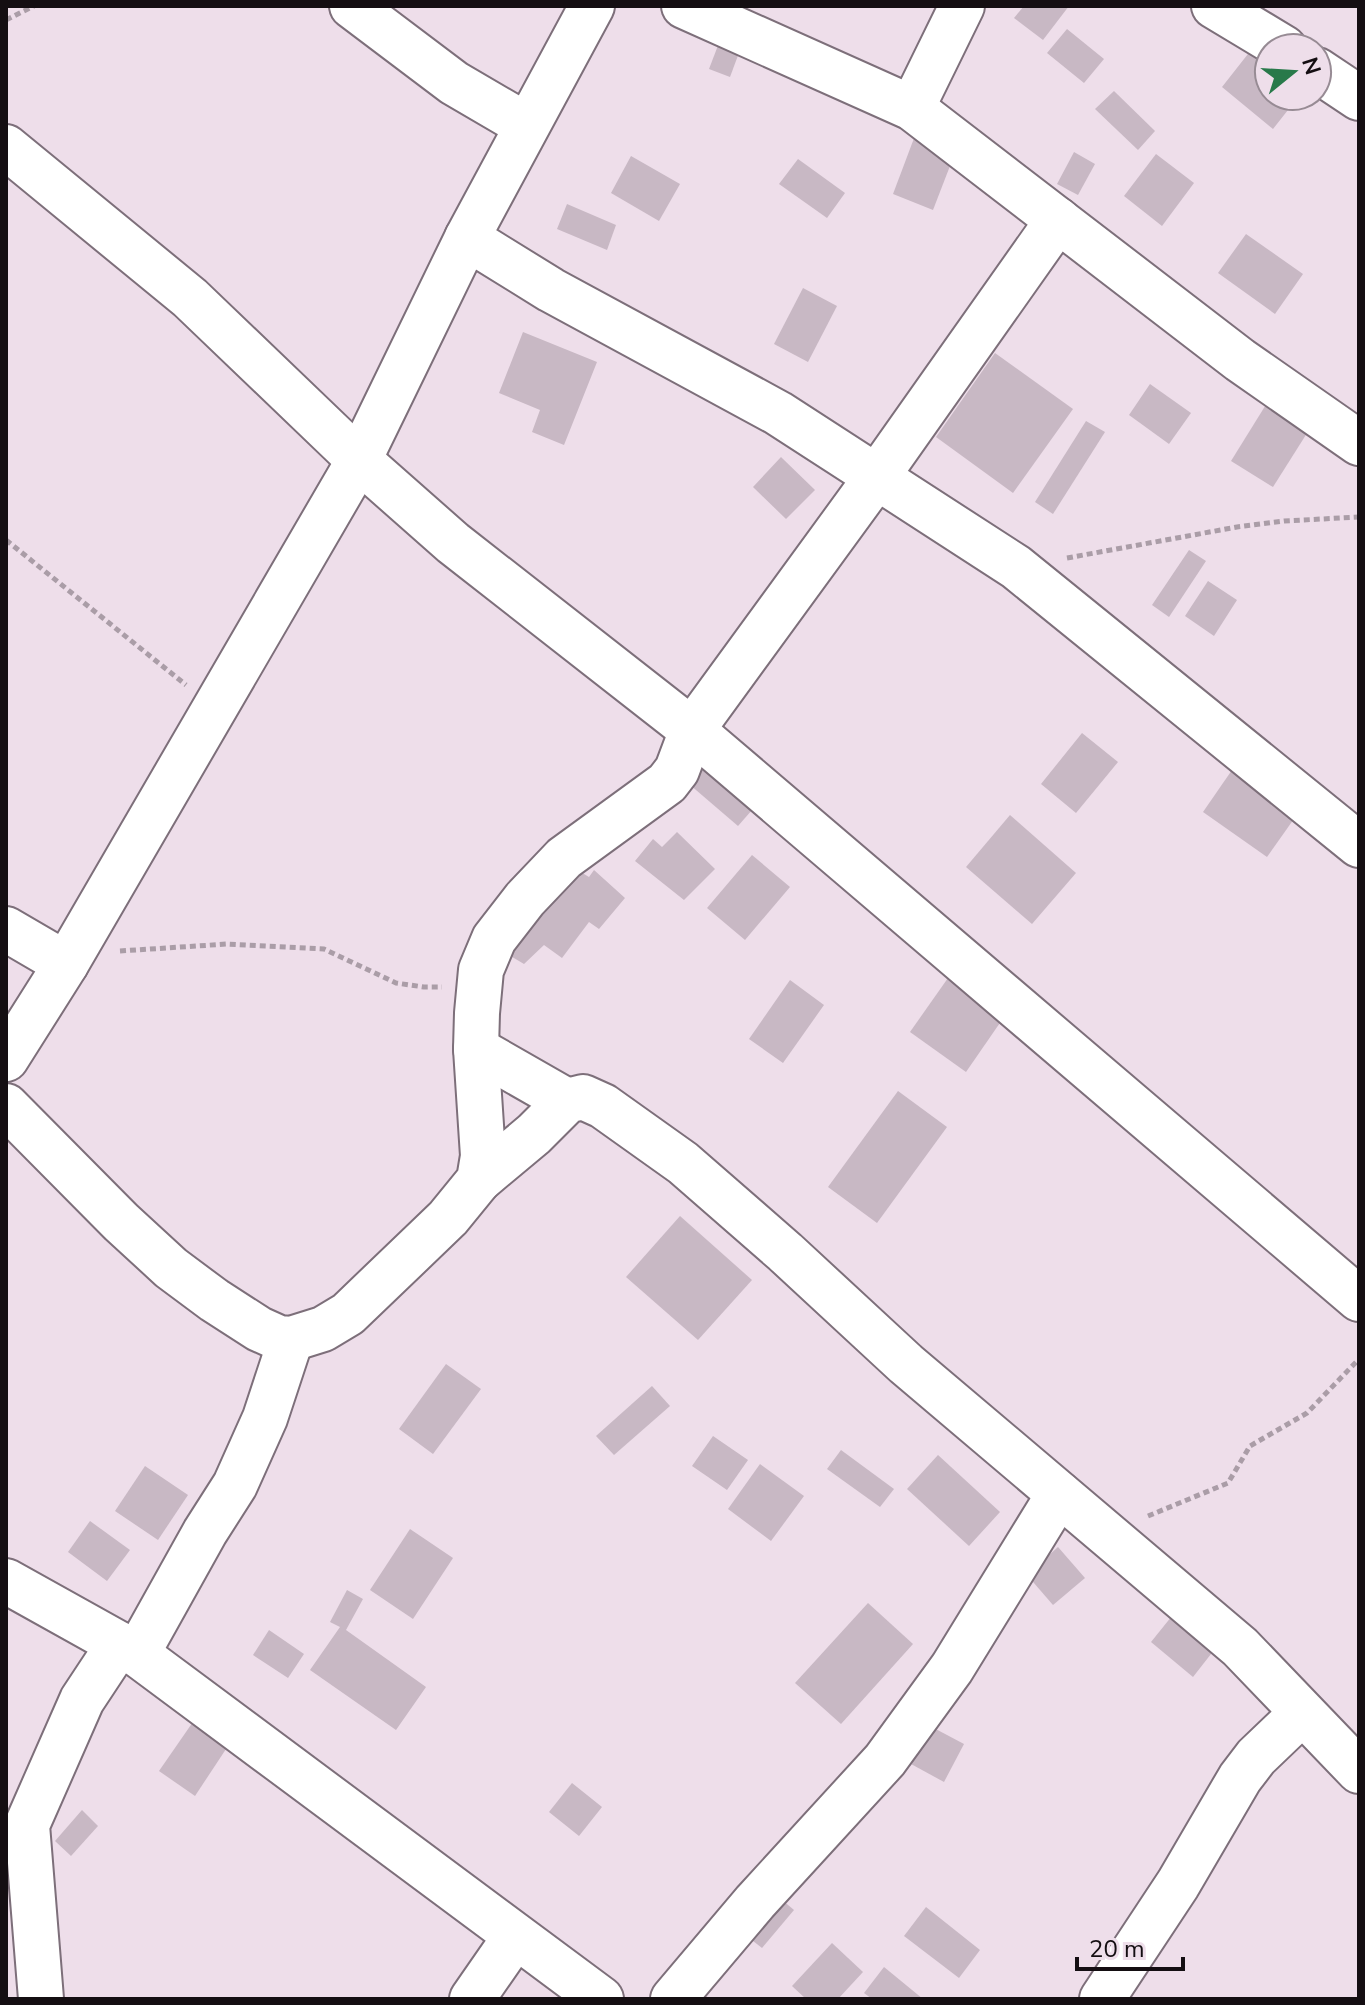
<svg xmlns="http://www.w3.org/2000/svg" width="1365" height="2005" font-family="'Nunito Sans',sans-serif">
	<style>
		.building { fill: #c8b8c4 }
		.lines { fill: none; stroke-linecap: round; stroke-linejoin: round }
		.minor-casing { stroke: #7d6f7a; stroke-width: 48 }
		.path { stroke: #aa9da7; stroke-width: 5; stroke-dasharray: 6 4; stroke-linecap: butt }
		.minor { stroke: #fff; stroke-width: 44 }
	</style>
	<rect width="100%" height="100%" fill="#eedeea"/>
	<g class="building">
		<path d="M1024,6H1069L1043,40L1014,18Z"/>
		<path d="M1067,29L1104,59L1084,83L1047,53Z"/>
		<path d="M722,35L743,42L730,77L709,69Z"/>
		<path d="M1255,45L1269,57V96H1299L1273,129L1222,87Z"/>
		<path d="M1114,91L1155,131L1138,150L1095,109Z"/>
		<path d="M919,125L960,140L933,210L893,194Z"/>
		<path d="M1074,152L1095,164L1078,195L1057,184Z"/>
		<path d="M1156,154L1194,183L1162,226L1124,196Z"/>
		<path d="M631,156L680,184L659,221L611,193Z"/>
		<path d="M798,159L845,193L827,218L779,184Z"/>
		<path d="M567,204L616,225L607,250L557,229Z"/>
		<path d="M1246,234L1303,274L1275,314L1218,273Z"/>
		<path d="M803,288L837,306L808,362L774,344Z"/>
		<path d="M523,332L597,362L564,445L532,432L540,410L499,393Z"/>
		<path d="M995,353L1073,409L1013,493L936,437Z"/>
		<path d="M1150,384L1191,413L1169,444L1129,415Z"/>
		<path d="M1267,403L1309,430L1273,487L1231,461Z"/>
		<path d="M1086,421L1105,432L1053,514L1035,502Z"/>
		<path d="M781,457L815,490L786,519L753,487Z"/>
		<path d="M1189,550L1206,561L1169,617L1152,605Z"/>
		<path d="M1208,581L1237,600L1214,636L1185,616Z"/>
		<path d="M1082,733L1118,762L1076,813L1041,784Z"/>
		<path d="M709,759L759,802L738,826L689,784Z"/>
		<path d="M1232,770L1296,816L1267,857L1203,812Z"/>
		<path d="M1010,815L1076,873L1032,924L966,867Z"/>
		<path d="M677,832L715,869L684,900L635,861L653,839L662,847Z"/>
		<path d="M752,855L790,887L745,940L707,908Z"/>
		<path d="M574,868L589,877L594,870L625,898L599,929L589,922L562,958L544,945L524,964L497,948Z"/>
		<path d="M948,978L1004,1017L966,1072L910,1032Z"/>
		<path d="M790,980L824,1005L783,1063L749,1039Z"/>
		<path d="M898,1091L947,1127L877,1223L828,1187Z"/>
		<path d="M680,1216L752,1280L698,1340L626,1277Z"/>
		<path d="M446,1364L481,1389L433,1454L399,1429Z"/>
		<path d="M652,1386L670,1406L614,1455L596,1436Z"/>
		<path d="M713,1436L748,1460L727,1490L692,1466Z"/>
		<path d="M841,1450L894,1489L880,1507L827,1469Z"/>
		<path d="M938,1455L1000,1512L969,1546L907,1489Z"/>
		<path d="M760,1464L804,1496L771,1541L728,1509Z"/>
		<path d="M145,1466L188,1495L158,1540L115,1511Z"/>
		<path d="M90,1521L130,1550L107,1581L68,1552Z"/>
		<path d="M410,1529L453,1558L413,1619L370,1590Z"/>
		<path d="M1058,1547L1085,1578L1053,1605L1027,1575Z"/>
		<path d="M347,1590L363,1599L346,1630L426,1687L396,1730L310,1670L340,1627L330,1622Z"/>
		<path d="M868,1603L913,1644L841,1724L795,1683Z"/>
		<path d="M1176,1611L1218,1645L1193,1677L1151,1642Z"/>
		<path d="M269,1630L304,1654L288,1678L253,1655Z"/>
		<path d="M195,1719L230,1743L195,1796L159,1771Z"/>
		<path d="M930,1726L964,1744L944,1782L911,1764Z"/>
		<path d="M572,1783L602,1807L579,1836L549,1812Z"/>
		<path d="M82,1810L98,1826L71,1856L55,1841Z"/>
		<path d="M755,1877L794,1910L762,1948L739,1930Z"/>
		<path d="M926,1907L980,1950L959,1978L904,1936Z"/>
		<path d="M832,1943L863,1972L838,1999H806L792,1986Z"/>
		<path d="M884,1967L923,1999H872L864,1993Z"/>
	</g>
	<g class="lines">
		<g class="minor-casing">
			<g id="minor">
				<path d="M352,6L454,83L526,125"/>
				<path d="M684,6L912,108L1240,360L1359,443"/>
				<path d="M1214,6L1284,48"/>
				<path d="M1317,70L1359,98"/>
				<path d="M912,108L962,6"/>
				<path d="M6,147L190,298L359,460L453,543L692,730L1359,1299"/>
				<path d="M467,238L551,290L778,413L1016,567L1359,845"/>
				<path d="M6,929L66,964"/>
				<path d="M476,1049L567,1101"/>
				<path d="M6,1059L66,964L359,460L467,238L592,6"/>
				<path d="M6,1106L121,1222L171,1268L214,1300L259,1329L279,1338L291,1339L323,1329L348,1314L448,1218L479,1180L483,1156L476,1049L477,1013L481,970L494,939L525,899L564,858L667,783L677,770L692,730L878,475L1058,220"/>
				<path d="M479,1180L534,1134L567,1101L583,1097L603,1106L683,1163L785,1252L906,1364L1240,1647L1359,1771"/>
				<path d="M6,1581L137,1654L601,1999"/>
				<path d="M137,1654L205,1532L235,1485L265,1418L291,1339"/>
				<path d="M41,1999L27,1825L82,1700L119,1644"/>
				<path d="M472,1999L515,1937"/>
				<path d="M673,1999L755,1902L885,1760L952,1668L1059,1494"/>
				<path d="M1102,1999L1178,1884L1240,1778L1256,1757L1302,1713"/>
			</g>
		</g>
		<g class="path">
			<path d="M6,20L34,6"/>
			<path d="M6,540L186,685"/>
			<path d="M1067,558L1237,527L1284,521L1359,517"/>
			<path d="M120,951L227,944L324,949L396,983L424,987H442"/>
			<path d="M1148,1516L1228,1483L1250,1446L1307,1413L1359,1359"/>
		</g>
		<use href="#minor" class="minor"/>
	</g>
	<rect width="1365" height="2005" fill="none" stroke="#140e12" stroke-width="16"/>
	<g transform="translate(1293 72) rotate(72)"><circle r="38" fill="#eedeea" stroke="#978b94" stroke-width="2"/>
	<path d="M0-6L14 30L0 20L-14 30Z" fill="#28794a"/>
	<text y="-12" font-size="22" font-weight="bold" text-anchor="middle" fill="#140e12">N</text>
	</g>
	<path d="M1077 1957v12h106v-12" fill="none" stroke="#140e12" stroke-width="4"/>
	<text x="1089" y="1957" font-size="24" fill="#140e12" stroke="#eedeea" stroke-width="6" paint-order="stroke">20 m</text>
</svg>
